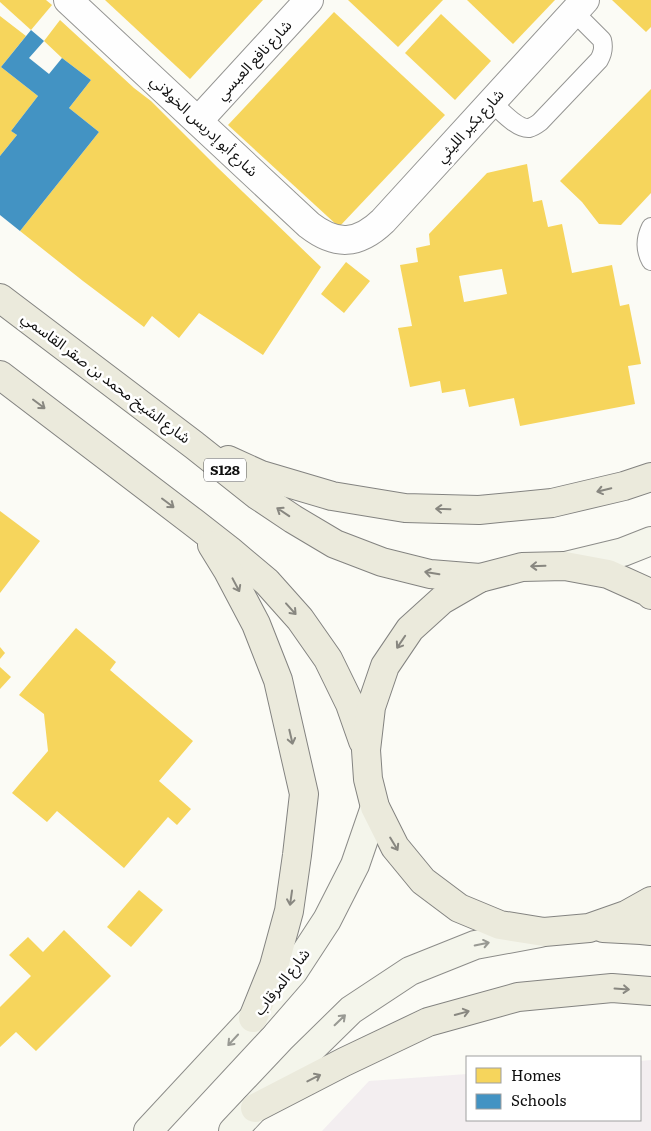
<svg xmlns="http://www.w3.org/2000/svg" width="651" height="1131" font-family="Literata,'Noto Sans Arabic',serif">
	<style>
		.industrial { fill: #f3eef0 }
		.homes { fill: #f6d55c; fill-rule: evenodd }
		.schools { fill: #4393c3 }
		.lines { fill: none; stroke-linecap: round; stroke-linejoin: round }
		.lane-casing { stroke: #959593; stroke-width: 20 }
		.street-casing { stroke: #959593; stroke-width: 30 }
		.secondary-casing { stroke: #8c8c89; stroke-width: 30 }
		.primary-casing { stroke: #838380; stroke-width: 30 }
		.lane { stroke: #fefefe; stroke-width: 18 }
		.street { stroke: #fefefe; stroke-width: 28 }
		.secondary { stroke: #f4f5eb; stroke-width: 28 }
		.primary { stroke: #ebeadc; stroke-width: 28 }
		.oneway { stroke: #888780 }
		.oneway2 { stroke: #989993 }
		.labels { text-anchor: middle; stroke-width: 5; stroke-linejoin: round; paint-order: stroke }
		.shield { fill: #fff; stroke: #575757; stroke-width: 1 }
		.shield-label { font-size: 14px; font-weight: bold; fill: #0f0f0f }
		.street-label { font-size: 15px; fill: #0f0f0f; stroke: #fff }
	</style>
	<rect width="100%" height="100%" fill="#fbfbf5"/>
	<path class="industrial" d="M651,1060V1131H322L369,1081L467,1074V1120H640V1061Z"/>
	<g class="homes">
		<path d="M0,0H46L52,5L31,30L0,2Z"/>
		<path d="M105,0H263L190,79Z"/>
		<path d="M348,0H443L398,47Z"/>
		<path d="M467,0H555L513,44Z"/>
		<path d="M612,0H651V27L646,32Z"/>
		<path d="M334,12L445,115L339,227L228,125Z"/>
		<path d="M441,14L491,61L455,100L405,53Z"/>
		<path d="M0,16L26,36L1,67L38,96L11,131L17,135L0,156Z"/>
		<path d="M60,20L134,88L151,101L217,167L321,267L263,355L199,313L179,338L152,316L144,327L83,281L20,231L99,132L69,108L91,80L62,58L44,41Z"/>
		<path d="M651,89V193L621,225L599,224L582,202L560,181Z"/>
		<path d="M527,164L533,202L542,200L548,227L562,224L572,273L612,265L620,306L629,304L641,364L628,366L635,404L520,426L514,398L469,407L465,389L442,393L440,381L410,387L398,328L412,326L400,265L418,262L416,248L430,245L429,234L487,173ZM502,269L507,294L464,302L459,276Z"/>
		<path d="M346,262L370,281L344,313L321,294Z"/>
		<path d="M0,511L40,541L0,593Z"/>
		<path d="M76,628L116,662L110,670L193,741L159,781L191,809L177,825L168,817L124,868L57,811L47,822L12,793L48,751L44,714L19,695Z"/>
		<path d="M0,647L5,653L0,659Z"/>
		<path d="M0,667L11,677L0,689Z"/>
		<path d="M139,890L163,910L131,947L107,927Z"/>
		<path d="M64,930L111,976L36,1051L16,1032L0,1047V1007L31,976L9,955L28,937L43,952Z"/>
	</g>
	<path class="schools" d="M31,30L44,41L29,58L49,74L62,58L91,80L69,108L99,132L20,231L0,215V156L17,135L11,131L38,96L1,67Z"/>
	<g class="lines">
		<g class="lane-casing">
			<g id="lane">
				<path d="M492,102C500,110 517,129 529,128C533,127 536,125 540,122L599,60C603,53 604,48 602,40L574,12"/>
				<path d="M651,227C645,239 645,250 651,261"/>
			</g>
		</g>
		<g class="street-casing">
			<g id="street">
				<path d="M68,0L309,225C336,246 358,245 383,221L585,0"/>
				<path d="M198,121L309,0"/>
			</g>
		</g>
		<g class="secondary-casing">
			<g id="secondary">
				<path d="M565,566L623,552L651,541"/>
				<path d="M148,1131L253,1018L293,972L327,920L355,865L375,807"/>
				<path d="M233,1131L301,1059L351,1010L410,971L475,945L540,933"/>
			</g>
		</g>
		<g class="primary-casing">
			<g id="primary">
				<path d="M0,298L194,445L257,495L293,519L335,544L382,562L430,574L480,578"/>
				<path d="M0,375L193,522L229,550L267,582L300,619L328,659L350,704L363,741"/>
				<path d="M228,460L261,475L332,496L405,508L479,510L552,503L624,486L651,477"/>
				<path d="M212,545L228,571L256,624L278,680L304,794L297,855L289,911L274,966L253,1018"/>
				<path d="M651,595L648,592L608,574L565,566L522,567L480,578L442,600L410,629L385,666L371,707L366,750L368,779L375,807L395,847L423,881L459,908L500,925L544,932L589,928L626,915L651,901"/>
				<path d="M603,928L641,930L651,931"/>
				<path d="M255,1108L344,1062L428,1022L518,997L612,988L651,991"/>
			</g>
		</g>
		<use href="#lane" class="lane"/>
		<use href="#street" class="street"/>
		<use href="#secondary" class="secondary"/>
		<use href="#primary" class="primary"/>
	</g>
	<defs><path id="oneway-shaft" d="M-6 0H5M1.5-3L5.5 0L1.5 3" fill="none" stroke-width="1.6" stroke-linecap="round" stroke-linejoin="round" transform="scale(1.25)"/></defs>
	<g class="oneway">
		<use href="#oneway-shaft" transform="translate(39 404) rotate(37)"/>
		<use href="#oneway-shaft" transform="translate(604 490) rotate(167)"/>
		<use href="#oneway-shaft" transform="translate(168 503) rotate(37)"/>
		<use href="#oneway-shaft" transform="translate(443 509) rotate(-178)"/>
		<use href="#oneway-shaft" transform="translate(283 512) rotate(-146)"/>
		<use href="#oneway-shaft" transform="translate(538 566) rotate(178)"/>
		<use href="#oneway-shaft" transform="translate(432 573) rotate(-171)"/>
		<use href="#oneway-shaft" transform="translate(236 585) rotate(62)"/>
		<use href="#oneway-shaft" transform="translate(291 609) rotate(48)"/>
		<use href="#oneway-shaft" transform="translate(401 642) rotate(124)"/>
		<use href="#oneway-shaft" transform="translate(291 737) rotate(77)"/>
		<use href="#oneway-shaft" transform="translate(394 844) rotate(59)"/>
		<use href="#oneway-shaft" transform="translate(291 898) rotate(98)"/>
		<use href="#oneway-shaft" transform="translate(622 989) rotate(4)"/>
		<use href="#oneway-shaft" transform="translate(462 1013) rotate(-15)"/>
		<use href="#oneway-shaft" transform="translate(314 1078) rotate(-27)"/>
	</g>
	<g class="oneway2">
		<use href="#oneway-shaft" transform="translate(482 944) rotate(-12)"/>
		<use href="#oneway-shaft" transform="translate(340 1020) rotate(-44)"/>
		<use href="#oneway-shaft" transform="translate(233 1040) rotate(133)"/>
	</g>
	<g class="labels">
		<rect class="shield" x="204" y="458.5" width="42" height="23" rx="4"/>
		<g class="shield-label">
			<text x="225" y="475">S128</text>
		</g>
		<g class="street-label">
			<text transform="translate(254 60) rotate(-47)" y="5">شارع نافع العبسي</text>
			<text transform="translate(204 126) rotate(43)" y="5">شارع أبو إدريس الخولاني</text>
			<text transform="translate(470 126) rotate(-48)" y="5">شارع بكير الليثي</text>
			<text transform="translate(106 378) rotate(37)" y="5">شارع الشيخ محمد بن صقر القاسمي</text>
			<text transform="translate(282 982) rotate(-52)" y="5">شارع المرقاب</text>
		</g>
	</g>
	<rect x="466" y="1056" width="175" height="65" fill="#ffffff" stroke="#9f9f9f"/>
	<rect x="476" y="1068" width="25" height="15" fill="#f6d55c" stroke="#9f9f9f"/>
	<text x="511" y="1081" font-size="15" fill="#0f0f0f">Homes</text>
	<rect x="476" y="1094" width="25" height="15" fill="#4393c3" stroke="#9f9f9f"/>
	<text x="511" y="1106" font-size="15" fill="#0f0f0f">Schools</text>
</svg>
